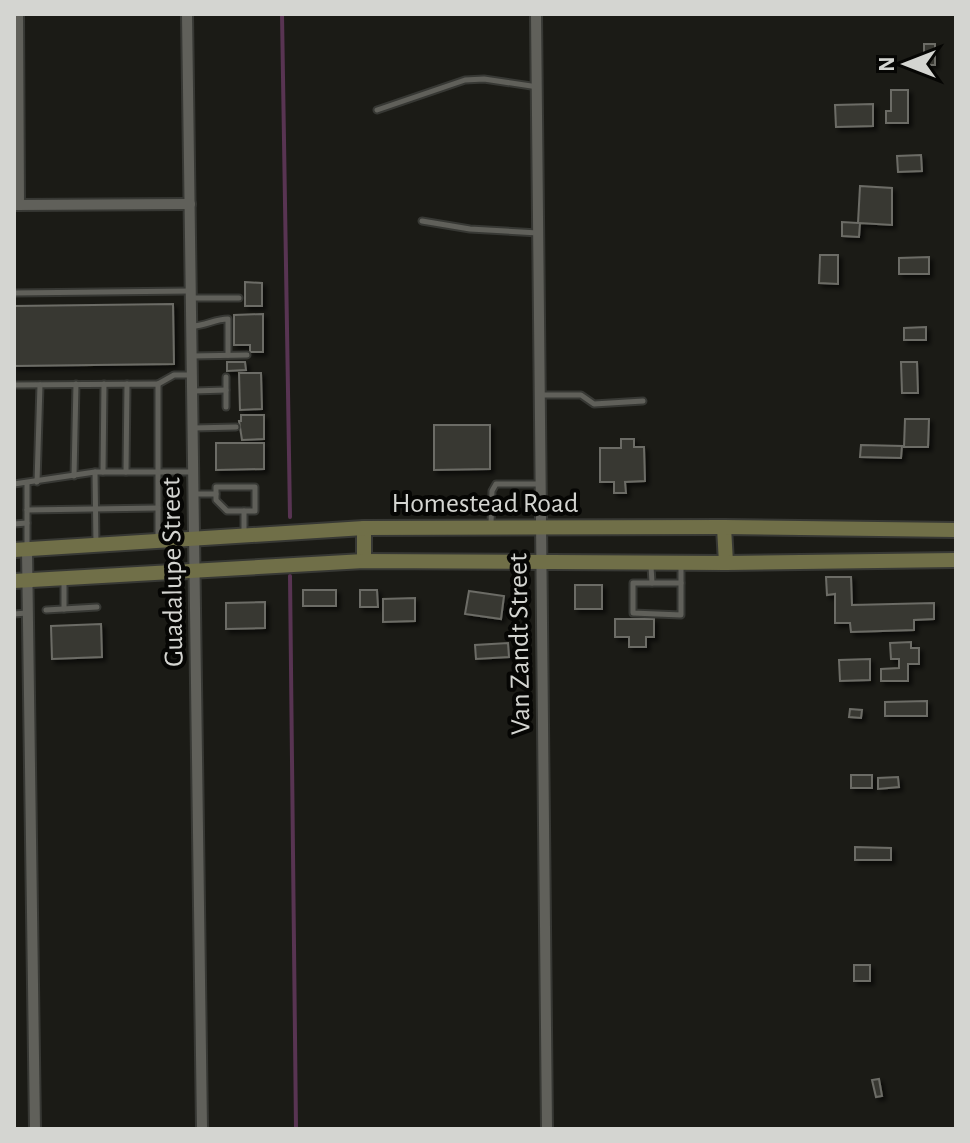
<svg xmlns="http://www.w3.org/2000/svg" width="970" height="1143" font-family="'Alegreya Sans',sans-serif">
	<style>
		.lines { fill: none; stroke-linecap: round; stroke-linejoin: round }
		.stream { stroke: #583452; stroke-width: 4 }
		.building { fill: #393933; stroke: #6c6c66; stroke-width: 2; filter: url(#shadow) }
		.lane-casing { stroke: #373834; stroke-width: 9 }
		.street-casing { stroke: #373834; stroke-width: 14 }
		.secondary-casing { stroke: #373834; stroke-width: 18 }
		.lane { stroke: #60605a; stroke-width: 5 }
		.street { stroke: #60605a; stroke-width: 10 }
		.secondary { stroke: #706f48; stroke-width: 14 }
		.labels { text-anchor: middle; stroke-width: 8; stroke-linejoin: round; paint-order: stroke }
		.street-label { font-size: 28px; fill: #d4d5d1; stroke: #060604 }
	</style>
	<defs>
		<filter id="shadow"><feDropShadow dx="3.5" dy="3.5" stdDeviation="2" flood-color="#0009"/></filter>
	</defs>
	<rect width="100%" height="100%" fill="#1b1b16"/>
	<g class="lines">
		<g class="stream">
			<path d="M282,14L290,517"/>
			<path d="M290,576L296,1129"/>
		</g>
	</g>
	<g class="building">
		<rect x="924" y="44" width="11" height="21"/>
		<path d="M891,90H908V123H886V111H891Z"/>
		<path d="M873,104V126L836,127L835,105Z"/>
		<path d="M921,155L922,171L898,172L897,156Z"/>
		<path d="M860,186L892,188V225L860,223L859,237L842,236V222L858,223Z"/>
		<path d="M820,255H838V284L819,283Z"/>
		<path d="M929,257V274H899V258Z"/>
		<path d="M245,282L262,283V306H245Z"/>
		<path d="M173,304L174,364L14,366V306Z"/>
		<path d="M263,314V352H250V345H234V315Z"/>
		<path d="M926,327V340H904V328Z"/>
		<path d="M227,362H245L246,370L227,371Z"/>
		<path d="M901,362H917L918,393H902Z"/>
		<path d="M239,373H261L262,409L240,410Z"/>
		<path d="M241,415H264V439L242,440L239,421H241Z"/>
		<path d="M905,419H929L928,447H904Z"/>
		<path d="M434,425H490V469L434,470Z"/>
		<path d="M621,439H634V447H644L645,481L625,482L626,493H614V482H600V448H621Z"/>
		<path d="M216,443H264V469L216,470Z"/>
		<path d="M861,445L902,446L901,458L860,457Z"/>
		<path d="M826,577H851L852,605L934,603V619L914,620V630L851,632L850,623H835V594L827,595Z"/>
		<rect x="575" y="585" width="27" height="24"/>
		<rect x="303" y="590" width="33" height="16"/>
		<path d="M360,590H377L378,607H360Z"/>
		<path d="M469,591L504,596L501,619L465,614Z"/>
		<path d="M415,598V621L383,622V599Z"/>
		<path d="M265,602V628L226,629V603Z"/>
		<path d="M615,619H654V637H646V647H629V637H615Z"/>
		<path d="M101,624L102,657L52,659L51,626Z"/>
		<path d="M911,642V648H919V664H908V681H881V669L899,668V659H891L890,643Z"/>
		<path d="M508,643L509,657L476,659L475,645Z"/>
		<path d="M870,659V680L840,681L839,660Z"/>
		<path d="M927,701V716H885V702Z"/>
		<path d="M850,709L862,710L861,718L849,717Z"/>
		<rect x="851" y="775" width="21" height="13"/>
		<path d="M898,777L899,787L878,789V778Z"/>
		<path d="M855,847L891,848V860H855Z"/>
		<rect x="854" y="965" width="16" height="16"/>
		<path d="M879,1079L882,1096L876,1097L872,1080Z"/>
	</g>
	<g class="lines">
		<g class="lane-casing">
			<g id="lane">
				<path d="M377,110L465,80L484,79L538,87"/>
				<path d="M422,221L470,229L538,233"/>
				<path d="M14,293L189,291"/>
				<path d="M192,298H239"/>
				<path d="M192,326C206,326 214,319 228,319V355"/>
				<path d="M192,356L247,355"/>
				<path d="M226,377V407"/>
				<path d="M158,384L174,375H191"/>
				<path d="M14,385L158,384V538"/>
				<path d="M193,391L226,390"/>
				<path d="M540,395H581L594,404L643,401"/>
				<path d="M193,428L236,427"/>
				<path d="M95,472L96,544"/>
				<path d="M103,472L104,384"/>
				<path d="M126,472L127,384"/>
				<path d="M74,476L76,384"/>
				<path d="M37,482L40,385"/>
				<path d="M14,484L95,472H192"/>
				<path d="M27,484V547"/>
				<path d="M216,487H255V511H227L216,500Z"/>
				<path d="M195,494H216"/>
				<path d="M27,510L158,508"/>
				<path d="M244,511V534"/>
				<path d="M14,524L27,523"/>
				<path d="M491,524L492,491L496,484H540"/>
				<path d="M651,566L652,583H633V613L681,615V564"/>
				<path d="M64,582V609"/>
				<path d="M652,583H681"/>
				<path d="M46,610L97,607"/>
				<path d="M14,614L27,613"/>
			</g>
		</g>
		<g class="street-casing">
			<g id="street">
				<path d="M18,14L19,205"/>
				<path d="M187,14L202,1129"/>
				<path d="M536,14L547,1129"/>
				<path d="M16,205L190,204"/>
				<path d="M27,550L35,1129"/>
			</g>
		</g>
		<g class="secondary-casing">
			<g id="secondary">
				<path d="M724,527L726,563"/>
				<path d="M364,528V561"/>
				<path d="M14,550L364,528L724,527L956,530"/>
				<path d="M14,581L364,561L726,563L956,560"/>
			</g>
		</g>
		<use href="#lane" class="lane"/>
		<use href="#street" class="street"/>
		<use href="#secondary" class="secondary"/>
	</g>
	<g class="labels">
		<g class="street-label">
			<text x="485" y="512">Homestead Road</text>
			<text transform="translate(171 572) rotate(-91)" y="10">Guadalupe Street</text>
			<text transform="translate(518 644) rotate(-91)" y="10">Van Zandt Street</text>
		</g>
	</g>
	<rect width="970" height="1143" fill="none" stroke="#d4d5d1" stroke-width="32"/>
	<g transform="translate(906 64) rotate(270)" stroke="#060604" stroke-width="6" paint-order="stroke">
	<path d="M0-6L14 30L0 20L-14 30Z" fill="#d4d5d1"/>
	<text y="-12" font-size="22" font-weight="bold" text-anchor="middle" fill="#d4d5d1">N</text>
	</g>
</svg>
